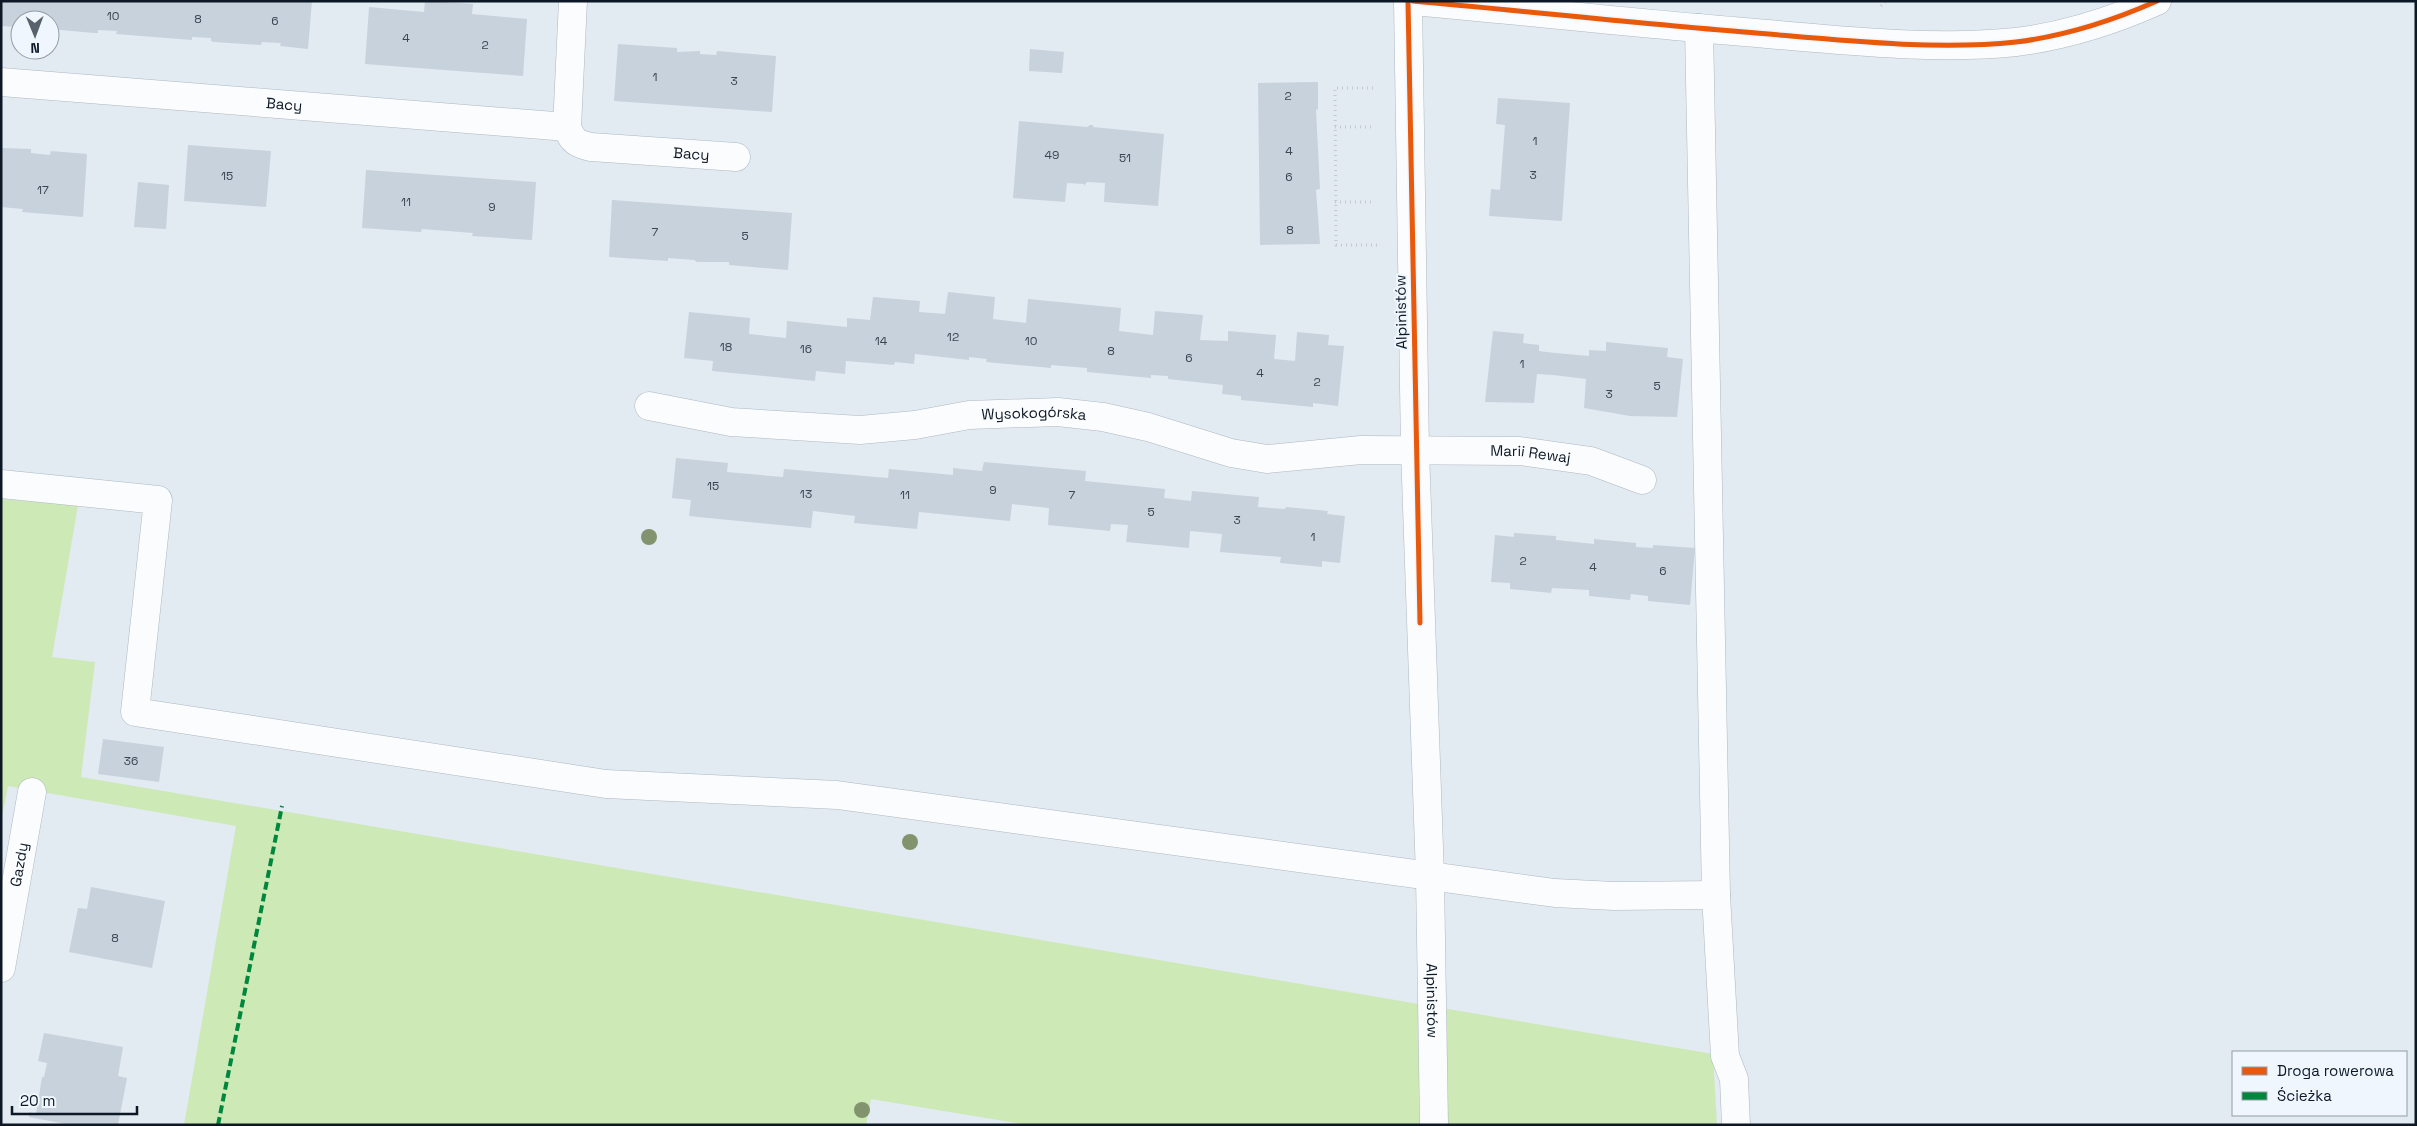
<svg xmlns="http://www.w3.org/2000/svg" width="2417" height="1126" font-family="'Space Grotesk',sans-serif">
	<style>
		.green { fill: #cde9b6 }
		.building { fill: #c8d2dc }
		.lines { fill: none; stroke-linecap: round; stroke-linejoin: round }
		.minor-casing { stroke: #aeb8c2; stroke-width: 29 }
		.path { stroke: #c6c9cc; stroke-width: 3; stroke-dasharray: 1 4; stroke-linecap: butt }
		.minor { stroke: #fbfcfd; stroke-width: 28 }
		.quiet { stroke: #00873e; stroke-width: 4; stroke-dasharray: 8 4; stroke-linecap: butt }
		.cycleway-casing { stroke: #eff6fd; stroke-width: 8 }
		.cycleway { stroke: #e8590c; stroke-width: 5 }
		.tree { fill: #82946e }
		.labels { text-anchor: middle; stroke-width: 4; stroke-linejoin: round; paint-order: stroke }
		.number-label { font-size: 12px; fill: #3b4653 }
		.street-label { font-size: 15px; fill: #0c1825; stroke: #eff6fd }
	</style>
	<rect width="100%" height="100%" fill="#e2eaf2"/>
	<path class="green" d="M1,499L78,505L52,657L95,662L81,777L1713,1054L1717,1125H1028L871,1099L866,1125H184L236,826L8,786L1,822Z"/>
	<g class="building">
		<path d="M1,1H312L308,49L280,46L281,43L262,42L261,45L214,42L211,41V38L192,37V40L116,34L117,31L98,30V33H94L50,29V20H20V27L1,26Z"/>
		<path d="M425,1L473,4L472,14L527,19L523,76L365,64L369,7L424,12Z"/>
		<path d="M618,44L677,48V52L700,51V54L716,55L717,51L776,56L772,112L614,101Z"/>
		<path d="M1030,49L1064,52L1062,73L1029,71Z"/>
		<path d="M1318,82V109L1316,110L1320,189L1316,190L1320,244L1260,245L1258,83Z"/>
		<path d="M1498,98L1570,103L1562,221L1489,216L1491,189L1500,190L1505,125L1496,124Z"/>
		<path d="M1019,121L1087,127L1090,125H1093V127L1164,134L1158,206L1104,202L1105,183L1087,182L1084,186V184L1067,183L1065,202L1013,198Z"/>
		<path d="M188,145L271,151L266,207L184,201Z"/>
		<path d="M1,148L31,149V153L50,155L51,151L87,154L83,217L22,212L23,209L1,207Z"/>
		<path d="M366,170L536,182L532,240L472,236L473,233L422,229L421,232L362,228Z"/>
		<path d="M138,182L169,185L166,229L134,227Z"/>
		<path d="M612,200L792,213L788,270L729,265V262H697L694,260L668,258V261L609,257Z"/>
		<path d="M948,292L995,297L993,319L1026,323L1028,299L1121,308L1119,331L1153,335L1155,311L1203,315L1200,340L1228,341V331L1276,335L1274,359L1295,361L1297,332L1329,335L1328,345L1344,346L1338,406L1313,403V407L1241,400V396L1222,394L1223,385L1168,379V376L1151,375V378L1087,372V368L1051,365V368L986,362L987,359L969,357V360L915,354L914,364L895,362L894,365L846,361L845,374L816,371L815,381L712,371L713,361L684,358L689,312L750,318L749,334L786,338L787,321L847,327V318L870,320L873,297L920,301L919,312L945,314Z"/>
		<path d="M1493,331L1524,334L1523,343L1539,345V351L1555,353L1589,356V350L1606,351V342L1668,348L1667,357L1683,359L1677,417L1630,416L1584,408L1586,379L1553,375L1537,374L1534,403L1485,402Z"/>
		<path d="M676,458L728,463L727,472L783,477L784,469L888,478L889,469L953,475V468L982,471L984,462L1086,471L1085,481L1165,489L1164,498L1191,501L1192,491L1259,497L1258,507L1285,509L1286,507L1328,511L1327,514L1345,516L1340,563L1322,561V567L1280,563L1281,557L1220,552L1222,534L1190,531L1189,548L1126,542L1128,525L1111,524L1110,531L1048,525L1049,508L1012,504L1010,521L919,512L917,529L854,523L855,516L813,511L811,528L689,516L691,500L672,498Z"/>
		<path d="M1514,533L1556,536V540L1594,544V539L1636,543V547L1653,548V545L1695,548L1690,605L1648,601V596L1631,594L1630,600L1589,596V590L1571,589L1552,588L1551,593L1510,589V583L1491,582L1495,535L1514,537Z"/>
		<path d="M103,739L164,747L159,782L98,774Z"/>
		<path d="M91,887L165,901L152,968L69,952L78,908L87,909Z"/>
		<path d="M44,1033L123,1047L118,1076L127,1078L118,1125H71L29,1117V1112L36,1114L42,1077H44L47,1063L38,1061Z"/>
	</g>
	<g class="lines">
		<g class="minor-casing">
			<g id="minor">
				<path id="s1" d="M573,1L567,127C572,141 577,144 591,147L736,157"/>
				<path id="s2" d="M1408,1L1415,450L1430,876L1434,1125"/>
				<path d="M1413,1C1524,11 1634,23 1744,32C1830,39 1931,51 2016,42C2065,36 2112,21 2157,1"/>
				<path d="M1699,28L1716,895L1725,1056L1734,1079L1736,1125"/>
				<path id="s3" d="M1,82L567,127"/>
				<path id="s4" d="M649,406L731,422L860,430L915,425L969,415L1058,412L1103,417L1148,427L1231,453L1267,459L1361,450L1520,451L1591,461L1642,480"/>
				<path d="M1,484L158,500L135,712L606,784L837,795L1555,893L1614,896L1716,895"/>
				<path id="s5" d="M1,968L32,792"/>
			</g>
		</g>
		<g class="path">
			<path d="M1881,6L1886,1"/>
			<path d="M1373,88H1335L1336,245H1377"/>
			<path d="M1335,127H1375"/>
			<path d="M1335,202H1375"/>
		</g>
		<use href="#minor" class="minor"/>
		<path class="quiet" d="M218,1125L282,806"/>
		<g class="cycleway-casing">
			<g id="cycleway">
				<path d="M1408,1L1420,623"/>
				<path d="M1413,1C1524,11 1634,23 1744,32C1830,39 1931,51 2016,42C2065,36 2112,21 2157,1"/>
			</g>
		</g>
		<use href="#cycleway" class="cycleway"/>
	</g>
	<g class="tree">
		<circle cx="649" cy="537" r="8"/>
		<circle cx="910" cy="842" r="8"/>
		<circle cx="862" cy="1110" r="8"/>
	</g>
	<g class="labels">
		<g class="number-label">
			<text x="113" y="20">10</text>
			<text x="198" y="23">8</text>
			<text x="275" y="25">6</text>
			<text x="406" y="42">4</text>
			<text x="485" y="49">2</text>
			<text x="655" y="81">1</text>
			<text x="734" y="85">3</text>
			<text x="1288" y="100">2</text>
			<text x="1535" y="145">1</text>
			<text x="1289" y="155">4</text>
			<text x="1052" y="159">49</text>
			<text x="1125" y="162">51</text>
			<text x="1533" y="179">3</text>
			<text x="227" y="180">15</text>
			<text x="1289" y="181">6</text>
			<text x="43" y="194">17</text>
			<text x="406" y="206">11</text>
			<text x="492" y="211">9</text>
			<text x="1290" y="234">8</text>
			<text x="655" y="236">7</text>
			<text x="745" y="240">5</text>
			<text x="953" y="341">12</text>
			<text x="881" y="345">14</text>
			<text x="1031" y="345">10</text>
			<text x="726" y="351">18</text>
			<text x="806" y="353">16</text>
			<text x="1111" y="355">8</text>
			<text x="1189" y="362">6</text>
			<text x="1522" y="368">1</text>
			<text x="1260" y="377">4</text>
			<text x="1317" y="386">2</text>
			<text x="1657" y="390">5</text>
			<text x="1609" y="398">3</text>
			<text x="713" y="490">15</text>
			<text x="993" y="494">9</text>
			<text x="806" y="498">13</text>
			<text x="905" y="499">11</text>
			<text x="1072" y="499">7</text>
			<text x="1151" y="516">5</text>
			<text x="1237" y="524">3</text>
			<text x="1313" y="541">1</text>
			<text x="1523" y="565">2</text>
			<text x="1593" y="571">4</text>
			<text x="1663" y="575">6</text>
			<text x="131" y="765">36</text>
			<text x="115" y="942">8</text>
		</g>
		<g class="street-label">
			<text dy="5" stroke="none"><textPath href="#s3" startOffset="284">Bacy</textPath></text>
			<text dy="5" stroke="none"><textPath href="#s1" startOffset="260">Bacy</textPath></text>
			<text transform="translate(1401 312) rotate(-91)" y="5">Alpinistów</text>
			<text dy="5" stroke="none"><textPath href="#s4" startOffset="388">Wysokogórska</textPath></text>
			<text dy="5" stroke="none"><textPath href="#s4" startOffset="891">Marii Rewaj</textPath></text>
			<text dy="5" stroke="none"><textPath href="#s5" startOffset="105">Gazdy</textPath></text>
			<text dy="5" stroke="none"><textPath href="#s2" startOffset="1000">Alpinistów</textPath></text>
		</g>
	</g>
	<rect width="2417" height="1126" fill="none" stroke="#0c1825" stroke-width="5"/>
	<rect x="2232" y="1051" width="175" height="65" fill="#eff6fd" stroke="#949da7"/>
	<rect x="2242" y="1067" width="25" height="8" fill="#e8590c" stroke="#949da7"/>
	<text x="2277" y="1076" font-size="15" fill="#0c1825">Droga rowerowa</text>
	<rect x="2242" y="1092" width="25" height="8" fill="#00873e" stroke="#949da7"/>
	<text x="2277" y="1101" font-size="15" fill="#0c1825">Ścieżka</text>
	<g transform="translate(35 35) rotate(179)"><circle r="24" fill="#eff6fd" stroke="#949da7"/>
	<path d="M0-4L9 19L0 12L-9 19Z" fill="#57626d"/>
	<text y="-8" font-size="14" font-weight="bold" text-anchor="middle" fill="#0c1825">N</text>
	</g>
	<path d="M12 1106v8h125v-8" fill="none" stroke="#0c1825" stroke-width="2.5"/>
	<text x="20" y="1106" font-size="15" fill="#0c1825" stroke="#eff6fd" stroke-width="4" paint-order="stroke">20 m</text>
</svg>
